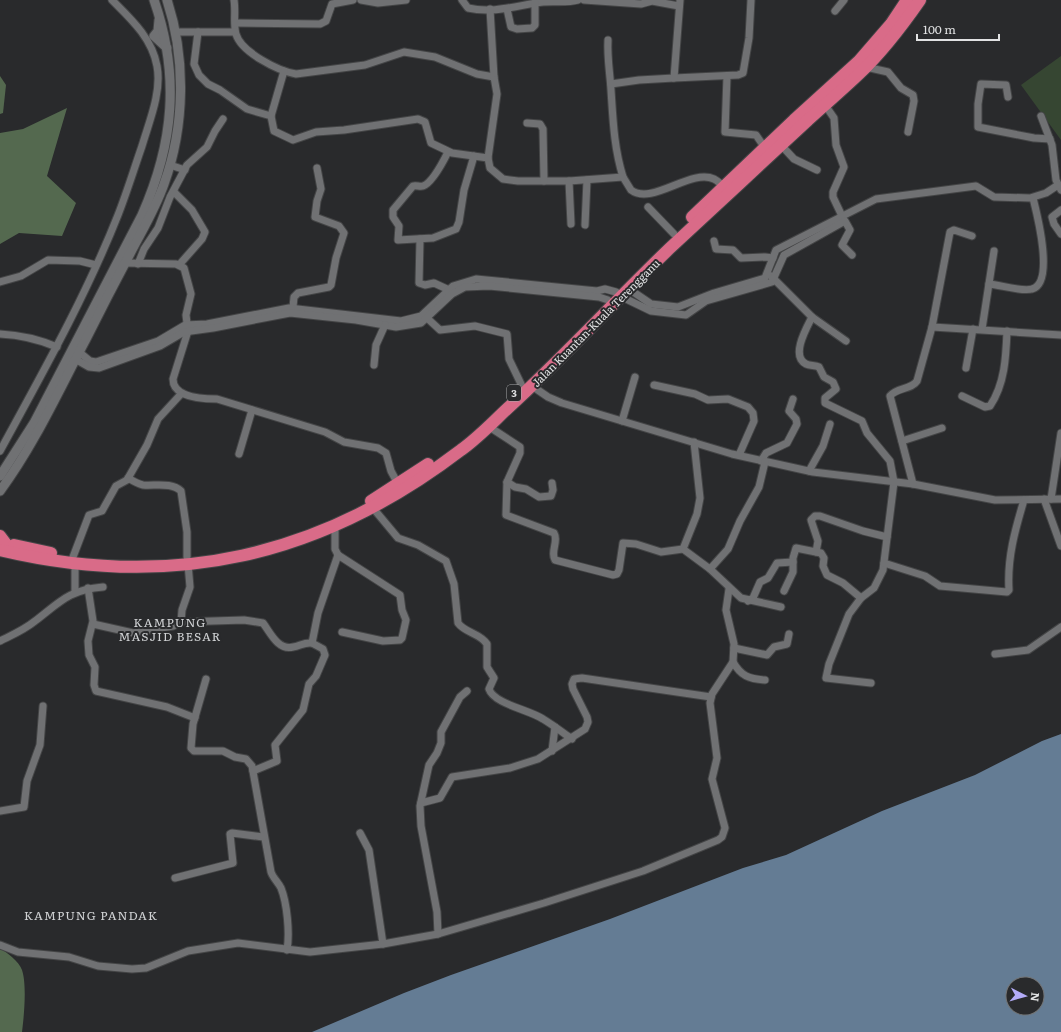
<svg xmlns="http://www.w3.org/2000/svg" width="1061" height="1032" font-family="Literata,serif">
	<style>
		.green { fill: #364632 }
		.forest { fill: #54694f }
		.water { fill: #647c94; fill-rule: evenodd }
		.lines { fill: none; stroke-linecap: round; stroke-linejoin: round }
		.street-casing { stroke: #444546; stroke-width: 9 }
		.secondary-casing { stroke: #444546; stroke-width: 11 }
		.highway-casing { stroke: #444546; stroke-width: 14 }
		.street { stroke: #707173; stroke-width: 7 }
		.secondary { stroke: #707173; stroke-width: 9 }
		.highway { stroke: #d96b88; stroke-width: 12 }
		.labels { text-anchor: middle; stroke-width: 4; stroke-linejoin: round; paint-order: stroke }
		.shield { fill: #292a2c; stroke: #aaabac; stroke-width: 1 }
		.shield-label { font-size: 10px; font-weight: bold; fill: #e1e2e3 }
		.street-label { font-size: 11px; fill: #e1e2e3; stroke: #292a2c }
		.neighbourhood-label { font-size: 12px; letter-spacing: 1px; fill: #d0d2d4; stroke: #292a2c }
	</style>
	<rect width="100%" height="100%" fill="#292a2c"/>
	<path class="green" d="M1061,56V140L1021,85Z"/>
	<g class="forest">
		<path d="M0,76L6,85L3,113L0,114Z"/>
		<path d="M67,108L47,176L76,203L62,236L19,233L0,244V133L23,129Z"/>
		<path d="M0,948C7,953 19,961 22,970C27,985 24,1016 22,1032H0Z"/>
	</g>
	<path class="water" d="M1061,734V1032H312L404,993L451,975L610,919L743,868L786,855L882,811L975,775L1042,741ZM1013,984H1037V1008H1013Z"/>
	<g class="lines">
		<g class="street-casing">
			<g id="street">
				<path d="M234,0C236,11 233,24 236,34C241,52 278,71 296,74L365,65L404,52L435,57L477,74L494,77"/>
				<path d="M361,0L378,3L406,0"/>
				<path d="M462,0L468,8C494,14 518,5 543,2C555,1 567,3 578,0"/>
				<path d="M584,0L641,4L652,1L679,6"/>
				<path d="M507,9L511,27L517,29L532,28L535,25V3"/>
				<path d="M835,11L844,0"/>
				<path d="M236,23L320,24L326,21L332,4L353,0"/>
				<path d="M176,32H235"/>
				<path d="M198,32L194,64L199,75L208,84L220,90L247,109L271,116L274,131L293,140L316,132L344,130L418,119L425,122L431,143L452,153L488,158L490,168L503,179L518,181H569L623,177L631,190C652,206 691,168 714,179C718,181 721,184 724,187"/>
				<path d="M608,40C607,58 610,73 611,90C613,120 614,148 623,177"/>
				<path d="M866,67L888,72L901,88L913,95L914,101L908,132"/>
				<path d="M727,76L725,132L756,135L765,148"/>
				<path d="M674,78L738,75L743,73L749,38L751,0"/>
				<path d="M611,84L639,80L674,78L680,0"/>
				<path d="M1008,97L1006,85L981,84L978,104V127L1034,138L1050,139"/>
				<path d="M825,105L834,118L836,145L844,167L833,192V197L842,216"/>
				<path d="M271,116L284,71"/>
				<path d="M1041,116L1052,145L1056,180L1061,190"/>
				<path d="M527,123L540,124L543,129L544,181"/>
				<path d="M781,145L794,159L817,170"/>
				<path d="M448,152C444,160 432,183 423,186C420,187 416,185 413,186L393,210V217L399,226L398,240L433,238L456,229L459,222L464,190L474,156"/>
				<path d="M488,158L497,94L494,77L490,9"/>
				<path d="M170,165L185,170"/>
				<path d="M569,181L571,224"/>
				<path d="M174,192L192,210L205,232L202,239L179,265"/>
				<path d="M648,207L674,234"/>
				<path d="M1061,210L1052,217L1054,224L1061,234"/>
				<path d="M585,225L587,180"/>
				<path d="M420,239L419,283L425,285L434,283L447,289"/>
				<path d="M714,241L716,249L733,250L741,258L765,257L773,258"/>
				<path d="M125,263L176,264L184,268L191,294L186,315L188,331L173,379C173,398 203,399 217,399L325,432L344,442L378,448L386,453L391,471L398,484"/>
				<path d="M138,264L144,249L158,228L170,197L187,165L207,147L215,131L223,119"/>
				<path d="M771,276L812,317L846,341"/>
				<path d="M0,282L21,276L48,260L80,261L96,265"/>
				<path d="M989,284C1000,285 1023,292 1032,289C1055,283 1037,214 1033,198"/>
				<path d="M629,289L651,304L678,307L714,293L765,278L776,250L876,199L976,186L994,197L1030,198L1046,193L1058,185"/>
				<path d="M622,297L651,311L686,315L706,301L772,282L784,255L845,221L850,230L842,245L852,255"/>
				<path d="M293,307L294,297L298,293L329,287L331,285L336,258L344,233L339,226L315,217L317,201L321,189L317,168"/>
				<path d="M812,317C807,327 790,356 806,364C810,366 815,365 819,367L824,377L833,382L836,389L825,398V403L862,421L867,433L890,461L894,482L883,570L874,588L861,598L849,614L829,664L826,678L871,683"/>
				<path d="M427,318L440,330L475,326L507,334L509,359L522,386"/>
				<path d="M932,327L1061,335"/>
				<path d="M982,329L994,251"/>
				<path d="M0,334C20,335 38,339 57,347"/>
				<path d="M79,352L90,361L96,362L158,341L185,325L207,324L289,308L401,321L421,316L453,286L476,279L597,291L605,289L616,292"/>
				<path d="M75,359L89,367L99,368L160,346L184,332L213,328L290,313L356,320L396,327L421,323L452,294L465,287L489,286L599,297L608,300"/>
				<path d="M374,365L376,345L385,325"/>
				<path d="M966,368L973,329"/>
				<path d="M654,385L695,394L708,400L728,399L748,407L753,413L754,421L739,455"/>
				<path d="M532,386L548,397L562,403L732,454L813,472L913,484L995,500L1061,499"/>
				<path d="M962,396L985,407L990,406C1005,384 1006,356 1007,331"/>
				<path d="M622,421L635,377"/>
				<path d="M488,426L520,447V453L507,482L506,515L554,533C559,541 550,552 555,560L613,575L617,574L619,570L623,543L636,544L661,552L683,549"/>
				<path d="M902,441L942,428"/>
				<path d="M694,442L700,498L697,514L683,549L710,569L741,598L781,607"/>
				<path d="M0,451C42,374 86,296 118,215C127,192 134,169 142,146C149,122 162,92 157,66C152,38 131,19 112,0"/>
				<path d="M239,454L252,410"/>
				<path d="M761,461L766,453L787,443L797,424L796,419L789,411L793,399"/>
				<path d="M809,471L823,446L830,424"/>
				<path d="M128,478C133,481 138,484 143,485C155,486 172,482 181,491L187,532V557"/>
				<path d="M507,482L515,487L526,489L539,497L551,496L553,490L552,483"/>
				<path d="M913,484L890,396C897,387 911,390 917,381L932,327L950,232L954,230L972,236"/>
				<path d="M1044,499L1061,546"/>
				<path d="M1051,499L1061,433"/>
				<path d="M373,508L398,538L418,545L446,561L454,584L458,623C465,633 480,633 487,644V667L494,678L489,689C494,704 530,710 543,719C553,725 562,732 572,739"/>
				<path d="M816,552L818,541L811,520L815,516H820L863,531L887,537"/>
				<path d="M338,555L400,595L402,610L406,620L402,638L400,640L383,641L342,632"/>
				<path d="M73,557L89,515L102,511L116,486L127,480L147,445L158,419L181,394"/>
				<path d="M884,563L925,576L940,586L1007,592L1009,590C1007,558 1015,530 1024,500"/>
				<path d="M75,565V592"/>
				<path d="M710,569L728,549L740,521L759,487L765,462"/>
				<path d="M88,588L93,621L88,641L89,655L95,667L94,685L96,691L167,707L195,718"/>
				<path d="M784,591L793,572V558L796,548L821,553L824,558L823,566L827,575L843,583L861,598"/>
				<path d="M748,601L753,598L760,582L768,578L777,563L793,562"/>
				<path d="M181,622L182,610L190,587L188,564"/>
				<path d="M93,624L133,633L173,626L181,622L244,620L263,623C270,632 278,651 293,647C300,646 304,642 312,643"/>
				<path d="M0,641C12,635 24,630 35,621C61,601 69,590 103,587"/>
				<path d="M734,648L767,655L774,647L787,644L789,634"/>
				<path d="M995,654L1028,650L1061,627"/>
				<path d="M733,662C741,676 749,679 765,680"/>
				<path d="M206,679L193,724L191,748L194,751H223L235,757L246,759L252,766L271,872C273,878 278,882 281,888C287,903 290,933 287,950"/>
				<path d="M552,751L555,727"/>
				<path d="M253,771L277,761L275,745L303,710L309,684L316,676L325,655L323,649L312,643L318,613L338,555L335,549V526"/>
				<path d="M421,803L440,798L452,777L510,768L538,759L585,729L588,722L587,717L573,689L572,684L574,679L582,678L711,697"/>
				<path d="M0,811L24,807L27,781L40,745L43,706"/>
				<path d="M360,833L369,850L383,944"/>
				<path d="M175,878L233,863L230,834L232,833L263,837"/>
				<path d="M438,934L437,912L421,826L420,806L429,765L437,753L441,743V732L460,697L467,691"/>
				<path d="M0,945L18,952L69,957L98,966L132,969L146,968L188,951L238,943L310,952L383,944L438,934L544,903L643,871L718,840L722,837L725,828L712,779L717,758L710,703L712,694L733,662L734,644L726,610L729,589"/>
			</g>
		</g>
		<g class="secondary-casing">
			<g id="secondary">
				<path d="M159,20L158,31L154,36L167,48"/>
				<path d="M0,476L34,423L142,215C174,143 180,75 154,0"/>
				<path d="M0,491C34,445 58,392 85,341C100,311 116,280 132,250C143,229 156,207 164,184C185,126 186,58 167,0"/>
			</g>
		</g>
		<g class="highway-casing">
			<g id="highway">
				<path d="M692,217L794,120L859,61L891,24L907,0"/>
				<path d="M371,501L428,464"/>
				<path d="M0,536L6,544"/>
				<path d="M14,545L51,553"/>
				<path d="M0,550C172,591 321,557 461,450C478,438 493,422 508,408C564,357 615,301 670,248C716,205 762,163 808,120C825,105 842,90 859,74C882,52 902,26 920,0"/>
			</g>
		</g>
		<use href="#street" class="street"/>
		<use href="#secondary" class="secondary"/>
		<use href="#highway" class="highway"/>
	</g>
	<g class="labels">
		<rect class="shield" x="507" y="385" width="14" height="16" rx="3"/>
		<g class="shield-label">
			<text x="514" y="397">3</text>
		</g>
		<g class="street-label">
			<text transform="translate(596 323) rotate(-45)" y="4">Jalan Kuantan-Kuala Terengganu</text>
		</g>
		<g class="neighbourhood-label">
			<text x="170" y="627">KAMPUNG<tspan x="170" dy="14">MASJID BESAR</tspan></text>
			<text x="91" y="920">KAMPUNG PANDAK</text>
		</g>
	</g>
	<g transform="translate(1025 996) rotate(96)"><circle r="19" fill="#292a2c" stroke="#737475"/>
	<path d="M0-3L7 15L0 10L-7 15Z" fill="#b4acf9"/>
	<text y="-6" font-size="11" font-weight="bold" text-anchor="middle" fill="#e1e2e3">N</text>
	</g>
	<path d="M917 34v6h82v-6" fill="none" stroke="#e1e2e3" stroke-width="2"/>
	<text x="923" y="34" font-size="12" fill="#e1e2e3" stroke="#292a2c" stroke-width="3" paint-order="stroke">100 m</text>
</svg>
